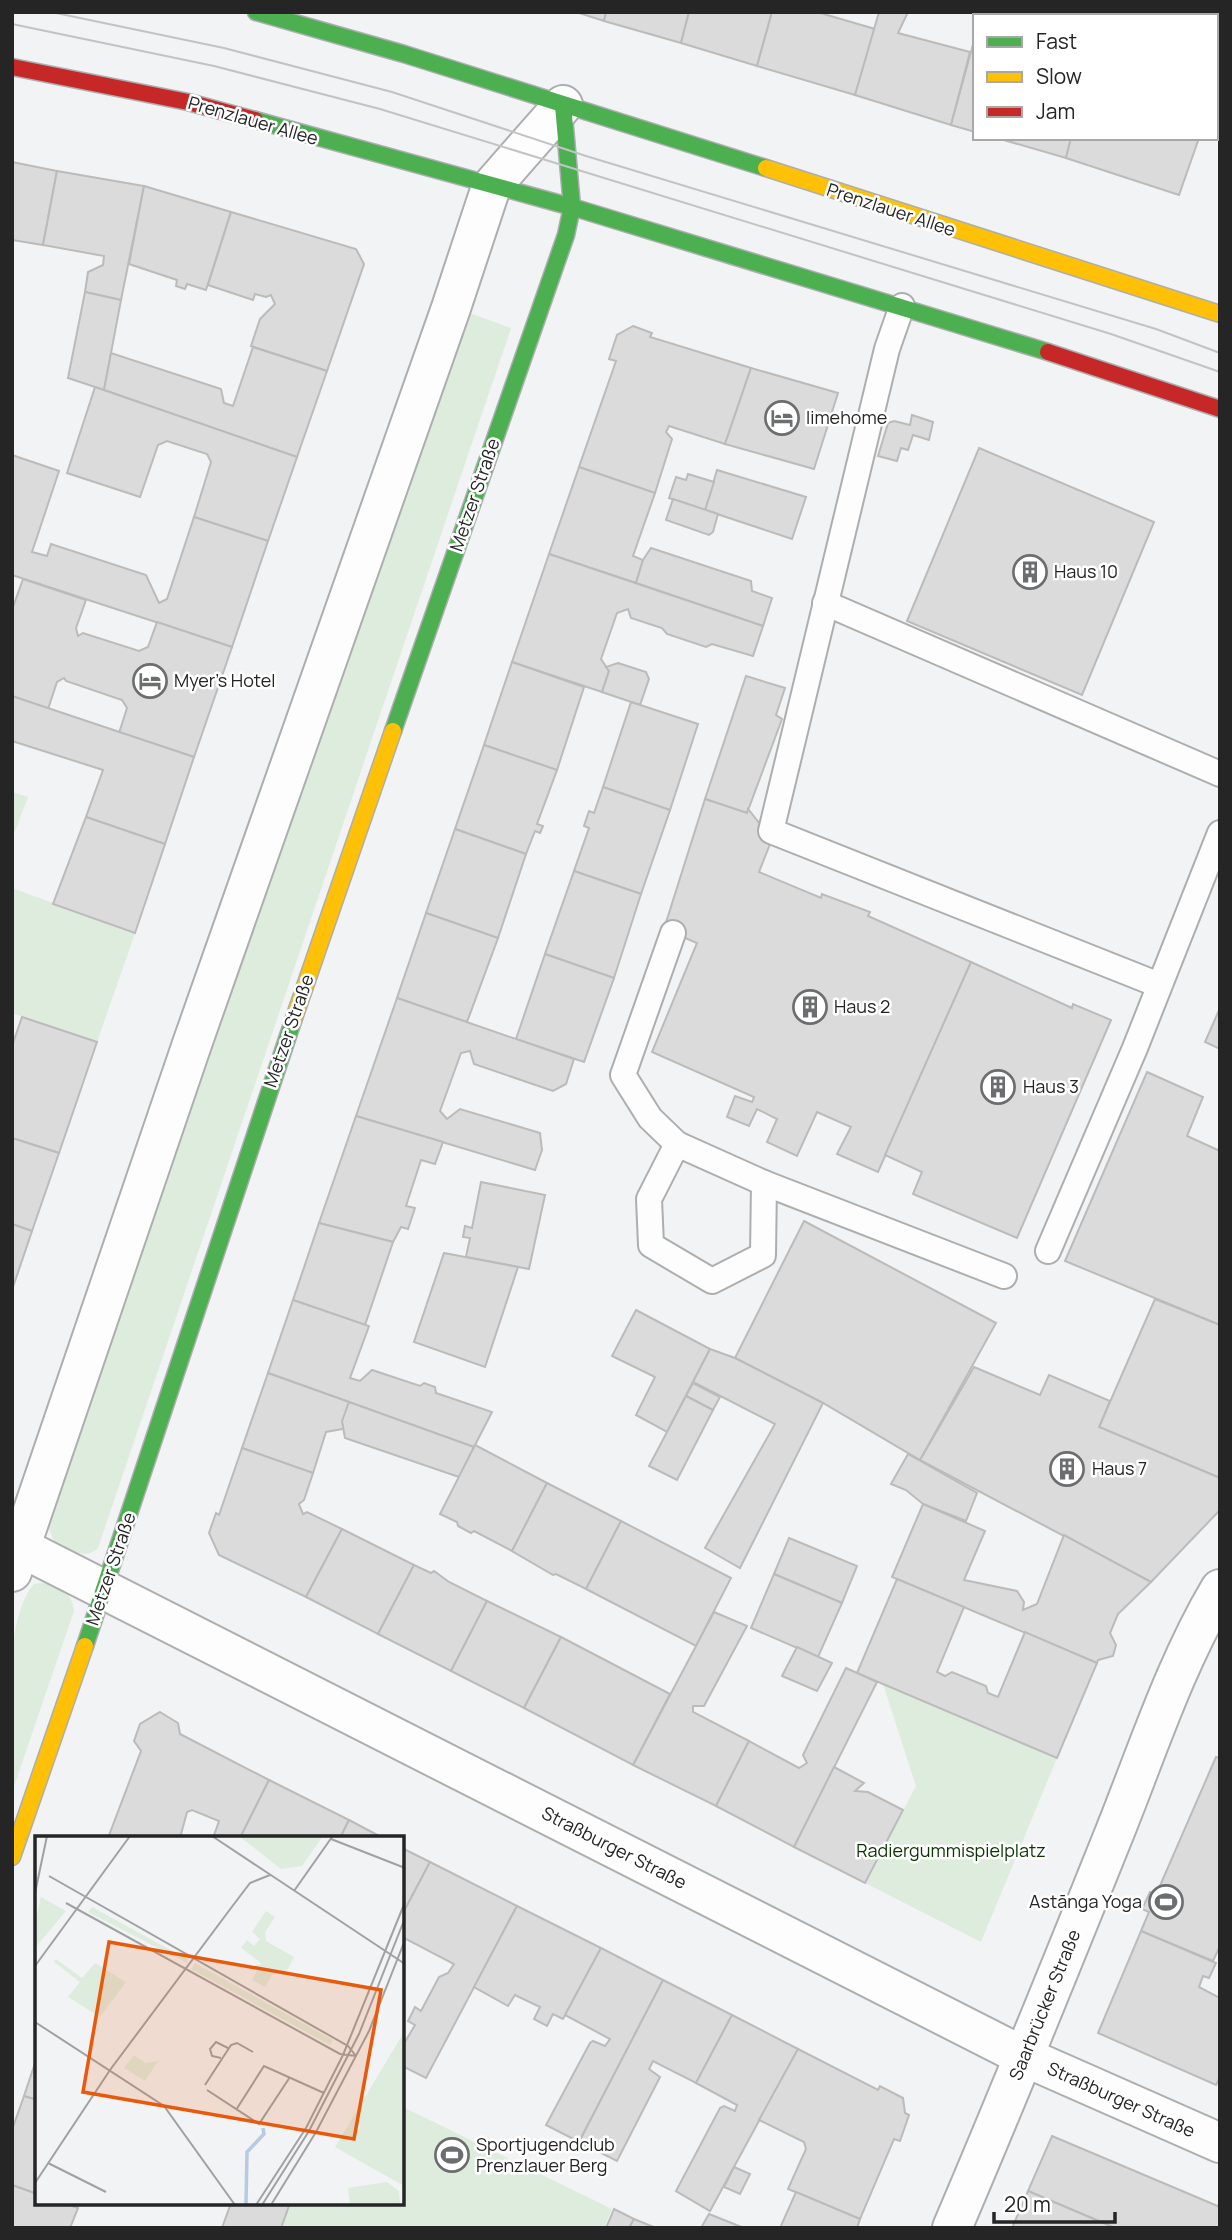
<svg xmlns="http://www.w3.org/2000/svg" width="1232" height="2240" font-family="Manrope,sans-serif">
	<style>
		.green { fill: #deecdd }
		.building { fill: #dbdbdc; stroke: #bbbbbc; stroke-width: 2 }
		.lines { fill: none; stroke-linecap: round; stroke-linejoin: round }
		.lane-casing { stroke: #acaeaf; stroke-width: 28 }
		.street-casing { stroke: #acaeaf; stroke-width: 42 }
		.fast-casing { stroke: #acaeaf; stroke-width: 19 }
		.slow-casing { stroke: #acaeaf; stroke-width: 19 }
		.jam-casing { stroke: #acaeaf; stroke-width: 19 }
		.lane { stroke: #fdfdfd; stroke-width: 24 }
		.street { stroke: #fdfdfd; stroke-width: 38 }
		.fast { stroke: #4caf50; stroke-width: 16 }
		.slow { stroke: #ffc107; stroke-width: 16 }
		.jam { stroke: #c62828; stroke-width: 16 }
		.tram { stroke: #c2c3c4; stroke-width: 2 }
		.labels { text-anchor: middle; stroke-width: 5; stroke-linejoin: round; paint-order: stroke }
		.street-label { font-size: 18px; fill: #252526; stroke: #fff }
		.poi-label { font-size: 18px; fill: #252526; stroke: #fff; text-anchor: start }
		.park-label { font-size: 18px; fill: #0a3402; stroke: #fff }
		.inset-river { fill: none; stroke: #b5cae3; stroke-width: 3.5 }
		.inset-road { fill: none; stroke: #9fa1a2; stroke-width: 2 }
		.view { fill: #e8590c; fill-opacity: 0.15; stroke: #e8590c; stroke-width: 3.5 }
		.inset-edge { fill: none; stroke: #252526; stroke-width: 3.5 }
	</style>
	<rect width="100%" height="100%" fill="#f1f3f4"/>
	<g class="green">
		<path d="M972,12H1220V105L1216,103V16H982Z"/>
		<path d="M464,311L511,328L98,1548C85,1561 69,1549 55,1543L48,1527Z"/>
		<path d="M12,792L28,797L12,839Z"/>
		<path d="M12,888L135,933L97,1042L12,1013Z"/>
		<path d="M43,1583C61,1587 72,1592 74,1611L12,1792C12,1740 0,1623 34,1584Z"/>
		<path d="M883,1684L1057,1758L981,1942L865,1883L916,1786Z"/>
		<path d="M403,2107L612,2209L604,2228H222L231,2203H402Z"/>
	</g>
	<g class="building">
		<path d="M576,12H606L604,21Z"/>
		<path d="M606,12H689L681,43L604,21Z"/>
		<path d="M689,12H772L757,66L681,43Z"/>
		<path d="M772,12H817L875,29L855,95L757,66Z"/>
		<path d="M879,12H908L898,33L970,52L951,125L855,95Z"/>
		<path d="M975,37V132L951,125Z"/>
		<path d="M1216,43L1220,45V105L1216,103Z"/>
		<path d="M997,138H1071L1066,158Z"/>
		<path d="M1071,138H1199L1179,195L1066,158Z"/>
		<path d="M12,162L57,171L43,245L12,240Z"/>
		<path d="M57,171L144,186L121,300L85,292L88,272L103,265L104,256L43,245Z"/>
		<path d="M144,186L231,212L206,290L187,284L185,289L176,286L177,280L129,264Z"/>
		<path d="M231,212L356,249L364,264L327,371L251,346L260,319L275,304L271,295L266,297L255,294L253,300L208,285Z"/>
		<path d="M85,292L121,300L104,390L68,378Z"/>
		<path d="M633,326L652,333L650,337L751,368L725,444L669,426L666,432L672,439L655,493L579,467L616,361L609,359L617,335Z"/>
		<path d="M253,347L327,371L297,457L104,390L111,353L221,389L224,403L233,406Z"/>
		<path d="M751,368L838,393L814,469L725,444Z"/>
		<path d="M95,387L297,457L268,541L194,517L211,462L207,454L167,441L158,445L140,497L67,473Z"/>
		<path d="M912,415L933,422L929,440L913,435L908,450L901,448L897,461L878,456L888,423L894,421L910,425Z"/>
		<path d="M979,448L1154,522L1082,695L907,621Z"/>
		<path d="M12,455L59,471L32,552L47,556L51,544L146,575L159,603L167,599L194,517L268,541L232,647L12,575Z"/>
		<path d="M579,467L655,493L633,556L643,560L636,583L549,554Z"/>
		<path d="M717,470L806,497L792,539L705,510Z"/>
		<path d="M688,474L714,482L705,510L669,498L676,477L686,480Z"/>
		<path d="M673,499L718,514L713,532L709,535L666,520Z"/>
		<path d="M651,548L751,581L752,591L772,598L763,626L636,583L643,560Z"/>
		<path d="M549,554L763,626L753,656L712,644L706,647L667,634L662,628L631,618L628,609L617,613L601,659L609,671L602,692L512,662Z"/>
		<path d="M23,579L86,600L76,628L78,636L83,633L139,651L148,647L157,622L232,647L194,757L119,733L127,708L122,700L66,681L64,678L57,682L48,709L12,696V610Z"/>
		<path d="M512,662L584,687L557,770L484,745Z"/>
		<path d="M618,663L646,672L649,679L640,705L602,692L609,671L606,667Z"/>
		<path d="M746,676L785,688L776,715L782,719L747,813L705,799Z"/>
		<path d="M12,696L194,757L165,844L86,817L103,770L12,741Z"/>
		<path d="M631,702L698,724L670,810L603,787Z"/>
		<path d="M484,745L557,770L537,824L543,826L540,833L535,831L526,854L455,829Z"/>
		<path d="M603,787L670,810L641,894L574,871L589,828L584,826L589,811L594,813Z"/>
		<path d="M705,799L747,813L748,809L772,839L759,872L821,898L822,894L870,912L868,916L971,962L878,1172L837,1154L851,1127L817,1112L797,1156L767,1142L777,1119L757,1109L749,1126L727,1117L735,1096L752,1102L754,1097L652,1052L697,943L664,929Z"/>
		<path d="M86,817L165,844L135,933L53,904Z"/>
		<path d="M455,829L526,854L498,938L426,913Z"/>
		<path d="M574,871L641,894L614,978L545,954Z"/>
		<path d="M426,913L498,938L467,1022L397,998Z"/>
		<path d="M545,954L614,978L584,1062L516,1039Z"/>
		<path d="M971,962L1072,1008L1073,1004L1111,1020L1017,1238L913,1194L922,1172L885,1155Z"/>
		<path d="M397,998L574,1059L566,1084L553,1091L474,1064L470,1051L461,1053L440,1111L447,1119L460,1109L540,1133L542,1150L535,1170L356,1116Z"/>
		<path d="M1220,1008V1049L1205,1042Z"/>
		<path d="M22,1017L97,1042L59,1153L12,1138V1046Z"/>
		<path d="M1147,1072L1203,1097L1187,1136L1220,1151V1325L1065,1261Z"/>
		<path d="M356,1116L443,1142L435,1164L421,1160L406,1206L415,1208L408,1229L401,1227L393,1242L319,1223Z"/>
		<path d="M12,1138L59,1153L32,1231L12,1224Z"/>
		<path d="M481,1182L545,1195L529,1269L466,1257L470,1238L463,1237L465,1226L472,1228Z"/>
		<path d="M804,1221L996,1323L920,1460L823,1403L735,1358Z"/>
		<path d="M319,1223L393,1242L365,1325L293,1300Z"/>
		<path d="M12,1224L32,1231L12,1290Z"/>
		<path d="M444,1253L518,1267L485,1367L414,1342Z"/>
		<path d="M1155,1299L1220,1325V1478L1099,1427Z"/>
		<path d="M293,1300L369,1326L350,1378L360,1381L372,1370L420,1386L424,1383L435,1387L436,1393L492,1412L474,1447L268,1373Z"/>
		<path d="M636,1310L710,1349L667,1432L636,1415L655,1377L612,1356Z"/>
		<path d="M710,1349L735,1358L823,1403L740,1568L705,1548L775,1424L693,1382Z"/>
		<path d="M974,1367L1040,1395L1049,1375L1110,1401L1099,1427L1220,1478V1510L1151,1582L920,1460Z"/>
		<path d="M268,1373L349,1402L343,1429L326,1432L313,1473L242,1448Z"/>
		<path d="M693,1383L720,1397L713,1410L686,1396Z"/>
		<path d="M686,1396L713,1410L677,1480L649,1466Z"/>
		<path d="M349,1402L474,1447L459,1477L345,1438L342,1421Z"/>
		<path d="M475,1445L547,1483L512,1551L474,1531L471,1533L458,1526L457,1522L440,1514Z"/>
		<path d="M242,1448L313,1473L304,1500L299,1504L303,1514L307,1512L342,1529L306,1597L219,1555L209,1533L216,1513L219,1515Z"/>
		<path d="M908,1454L977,1493L966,1521L923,1504L906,1490L891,1484Z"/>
		<path d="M547,1483L621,1521L586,1589L556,1574L553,1575L512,1551Z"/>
		<path d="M923,1504L985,1531L964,1580L1017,1591L1024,1602L1023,1610L1037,1604L1064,1535L1151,1582L1118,1614L1110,1633L1116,1645L1113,1656L1098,1660L1097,1663L892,1577Z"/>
		<path d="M621,1521L731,1578L696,1646L586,1589Z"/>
		<path d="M342,1529L414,1565L378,1634L306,1597Z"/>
		<path d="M789,1538L857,1566L842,1603L774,1574Z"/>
		<path d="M414,1565L431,1573L434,1571L449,1582L487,1601L451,1671L378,1634Z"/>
		<path d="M774,1574L842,1603L818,1657L751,1628Z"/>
		<path d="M897,1579L964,1607L937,1672L945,1676L952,1672L986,1686L988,1693L998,1697L1025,1632L1097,1663L1057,1758L857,1673Z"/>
		<path d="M487,1601L561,1637L524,1708L451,1671Z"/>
		<path d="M714,1612L747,1626L704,1706H693V1712L749,1741L716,1806L633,1765Z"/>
		<path d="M561,1637L670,1694L633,1765L524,1708Z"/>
		<path d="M797,1647L832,1663L817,1691L782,1676Z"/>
		<path d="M846,1668L877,1682L794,1847L716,1806L749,1741L799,1768L807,1763L803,1755Z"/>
		<path d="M160,1712L178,1723L180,1734L269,1780L240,1838H213L219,1821L192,1810L187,1812L180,1838H108L141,1751L134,1741L140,1724Z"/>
		<path d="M1216,1757L1220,1758V1946L1213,1961L1141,1931L1149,1912L1142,1909L1150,1892L1156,1895Z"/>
		<path d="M834,1767L864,1783L855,1791L868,1792L903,1810L865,1883L794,1847Z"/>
		<path d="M269,1780L349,1820L340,1838H240Z"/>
		<path d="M349,1820L383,1838H340Z"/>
		<path d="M402,1848L430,1862L402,1915Z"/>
		<path d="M430,1862L517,1906L426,2078L402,2066V2047L415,2025L408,2021L415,2007L421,2011L439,1977L448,1973L454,1964L402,1937V1915Z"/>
		<path d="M517,1906L601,1948L563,2019L553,2014L547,2026L534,2019L540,2007L515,1995L508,2006L474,1987Z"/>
		<path d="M1141,1931L1216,1963L1209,1978L1203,1976L1199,1987L1220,1998V2077L1216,2085L1098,2033Z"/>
		<path d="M601,1948L663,1980L579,2142L546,2125L590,2043L593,2041L605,2046L610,2039L565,2015Z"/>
		<path d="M663,1980L732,2015L696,2083L653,2061L649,2069L660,2077L617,2161L579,2142Z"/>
		<path d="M732,2015L798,2049L710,2211L676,2191L720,2108L724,2106L735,2111L737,2105L696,2083Z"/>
		<path d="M798,2049L878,2090L880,2086L903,2098L905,2113L909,2115L900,2141L894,2139L860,2219L788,2189L806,2149L804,2142L759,2120Z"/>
		<path d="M37,2057V2100L24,2096Z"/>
		<path d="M24,2096L37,2100V2194L12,2185V2130Z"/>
		<path d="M1052,2136L1220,2207V2228H1115L1028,2191Z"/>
		<path d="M734,2167L750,2174L740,2194L724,2187Z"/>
		<path d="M12,2185L37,2194V2203H64L78,2208L70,2228H12Z"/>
		<path d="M1028,2191L1115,2228H1012Z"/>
		<path d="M796,2192L860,2219L857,2228H780Z"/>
		<path d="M231,2203H290L281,2228H222Z"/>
		<path d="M614,2209L634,2219L629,2228H606Z"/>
		<path d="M709,2214L744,2228H701Z"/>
		<path d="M634,2219L656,2228H629Z"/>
	</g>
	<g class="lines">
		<g class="lane-casing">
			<g id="lane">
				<path d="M902,306L887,349L771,831L1159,985"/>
				<path d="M825,603L1220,774"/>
				<path d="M673,933L623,1075L650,1118L677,1144L764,1183L1004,1276"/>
				<path d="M677,1144L649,1199L651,1245L712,1281L763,1255L764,1183"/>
				<path d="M1048,1251L1135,1048L1220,833"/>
			</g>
		</g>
		<g class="street-casing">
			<g id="street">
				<path d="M12,1543L1025,2057L1220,2143"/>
				<path d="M12,1572L192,1044L451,308L491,187L563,105"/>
				<path d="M952,2228C1008,2097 1061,1966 1114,1834C1147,1752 1175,1665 1220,1589"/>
			</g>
		</g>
		<g class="fast-casing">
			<g id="fast">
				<path d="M256,12L404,54L766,168"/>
				<path d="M255,120L572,207L1048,352"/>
				<path d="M393,731L566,235L572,207L563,105"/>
				<path d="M85,1646L293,1021"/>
			</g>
		</g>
		<g class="slow-casing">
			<g id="slow">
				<path d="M766,168L1220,314"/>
				<path d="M293,1021L393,731"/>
				<path d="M12,1857L85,1646"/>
			</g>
		</g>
		<g class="jam-casing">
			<g id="jam">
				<path d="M12,67L188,102L255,120"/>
				<path d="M1048,352L1220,409"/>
			</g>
		</g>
		<use href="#lane" class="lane"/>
		<use href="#street" class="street"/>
		<use href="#fast" class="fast"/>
		<use href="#slow" class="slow"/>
		<use href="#jam" class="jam"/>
		<g class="tram">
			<path d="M51,12L224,48L392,92L586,156L1156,329L1220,353"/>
			<path d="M12,24L214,66L380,109L1111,334L1220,372"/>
		</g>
	</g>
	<defs>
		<g id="hotel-ring" transform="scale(1.75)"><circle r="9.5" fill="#fff" stroke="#6c6d6e" stroke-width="1.5"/><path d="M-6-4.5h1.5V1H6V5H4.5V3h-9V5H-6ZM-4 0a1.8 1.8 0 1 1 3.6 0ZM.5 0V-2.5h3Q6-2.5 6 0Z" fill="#6c6d6e"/></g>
		<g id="building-ring" transform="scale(1.75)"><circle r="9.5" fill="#fff" stroke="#6c6d6e" stroke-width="1.5"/><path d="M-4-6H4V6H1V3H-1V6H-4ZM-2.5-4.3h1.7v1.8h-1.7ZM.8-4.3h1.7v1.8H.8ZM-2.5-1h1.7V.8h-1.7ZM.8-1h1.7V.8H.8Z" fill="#6c6d6e"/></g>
		<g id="stadium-ring" transform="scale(1.75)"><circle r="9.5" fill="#fff" stroke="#6c6d6e" stroke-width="1.5"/><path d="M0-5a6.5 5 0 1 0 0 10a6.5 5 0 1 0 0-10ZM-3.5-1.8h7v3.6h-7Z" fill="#6c6d6e"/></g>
	</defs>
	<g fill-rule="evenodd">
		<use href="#hotel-ring" x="782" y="418"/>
		<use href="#building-ring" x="1030" y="572"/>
		<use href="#hotel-ring" x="150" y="681"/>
		<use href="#building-ring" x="810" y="1007"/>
		<use href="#building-ring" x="998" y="1087"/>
		<use href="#building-ring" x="1067" y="1469"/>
		<use href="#stadium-ring" x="1166" y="1902"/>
		<use href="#stadium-ring" x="452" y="2155"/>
	</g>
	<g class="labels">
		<g class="street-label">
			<text transform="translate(253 121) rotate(16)" y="6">Prenzlauer Allee</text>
			<text transform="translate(891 210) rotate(18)" y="6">Prenzlauer Allee</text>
			<text transform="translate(475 495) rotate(-71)" y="6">Metzer Straße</text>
			<text transform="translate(289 1031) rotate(-71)" y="6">Metzer Straße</text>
			<text transform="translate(111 1569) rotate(-71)" y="6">Metzer Straße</text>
			<text transform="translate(614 1848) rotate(27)" y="6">Straßburger Straße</text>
			<text transform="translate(1045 2005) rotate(-68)" y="6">Saarbrücker Straße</text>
			<text transform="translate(1121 2100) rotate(24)" y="6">Straßburger Straße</text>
		</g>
		<g class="poi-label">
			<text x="806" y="424">limehome</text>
			<text x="1054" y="578">Haus 10</text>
			<text x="174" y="687">Myer's Hotel</text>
			<text x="834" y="1013">Haus 2</text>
			<text x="1023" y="1093">Haus 3</text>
			<text x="1092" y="1475">Haus 7</text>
			<text x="1142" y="1908" text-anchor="end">Astānga Yoga</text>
			<text x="476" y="2151">Sportjugendclub<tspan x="476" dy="21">Prenzlauer Berg</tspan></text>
		</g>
		<g class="park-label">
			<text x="951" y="1857">Radiergummispielplatz</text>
		</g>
	</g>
	<g transform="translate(35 1836)">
		<rect width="369" height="369" fill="#f1f3f4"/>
		<path d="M204,0H288L267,30L246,33ZM6,61L31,75L0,112V87ZM57,71L152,123V127L53,76ZM231,75L240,81L230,96L231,105L259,121L249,140L239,135L230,151L217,144L226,127L206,112L212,104L219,110L225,103L217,96ZM21,123L47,142L60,127L91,146L65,181L33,161L45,146L19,126ZM160,127L298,204L295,209L156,133ZM369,196V350L300,311ZM99,219L110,227L123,225L110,245L89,232ZM352,346L364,355L365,369H315L313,352Z" fill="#deecdd"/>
		<path class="inset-river" d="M211,368L212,316L229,298L228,292"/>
		<path class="inset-road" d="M177,0L370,128M296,3L370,32M14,40L313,210L321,220M259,55L297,1M0,57L12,0M31,67L305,218L321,220M0,130L95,0M0,186L129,270L200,369M186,222L177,220L175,213L181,206L193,212M170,249L196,209L202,207L218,216M172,254L224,288L255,241M201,274L229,230L289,257M13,327L71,356M0,347L75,234L193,76L215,47L235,39M221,369L271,292L308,219L370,66M227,369L274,295L324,198L370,82M236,369L281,296L334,195L370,104"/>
		<path class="view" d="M74,106L346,154L319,303L48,256Z"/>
		<rect width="369" height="369" class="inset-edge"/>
	</g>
	<rect width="1232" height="2240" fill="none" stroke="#252526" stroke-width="28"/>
	<rect x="973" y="14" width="245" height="126" fill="#ffffff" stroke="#a8a8a8" stroke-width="2"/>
	<rect x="987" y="37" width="35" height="10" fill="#4caf50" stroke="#a8a8a8" stroke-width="2"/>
	<text x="1036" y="49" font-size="21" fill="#252526">Fast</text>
	<rect x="987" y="72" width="35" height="10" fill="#ffc107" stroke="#a8a8a8" stroke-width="2"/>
	<text x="1036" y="84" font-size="21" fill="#252526">Slow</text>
	<rect x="987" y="107" width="35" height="10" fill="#c62828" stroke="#a8a8a8" stroke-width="2"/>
	<text x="1036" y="119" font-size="21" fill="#252526">Jam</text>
	<path d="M994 2212v10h121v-10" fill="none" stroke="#252526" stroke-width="3.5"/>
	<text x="1004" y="2212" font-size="21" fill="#252526" stroke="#ffffff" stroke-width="5" paint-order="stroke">20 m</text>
</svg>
